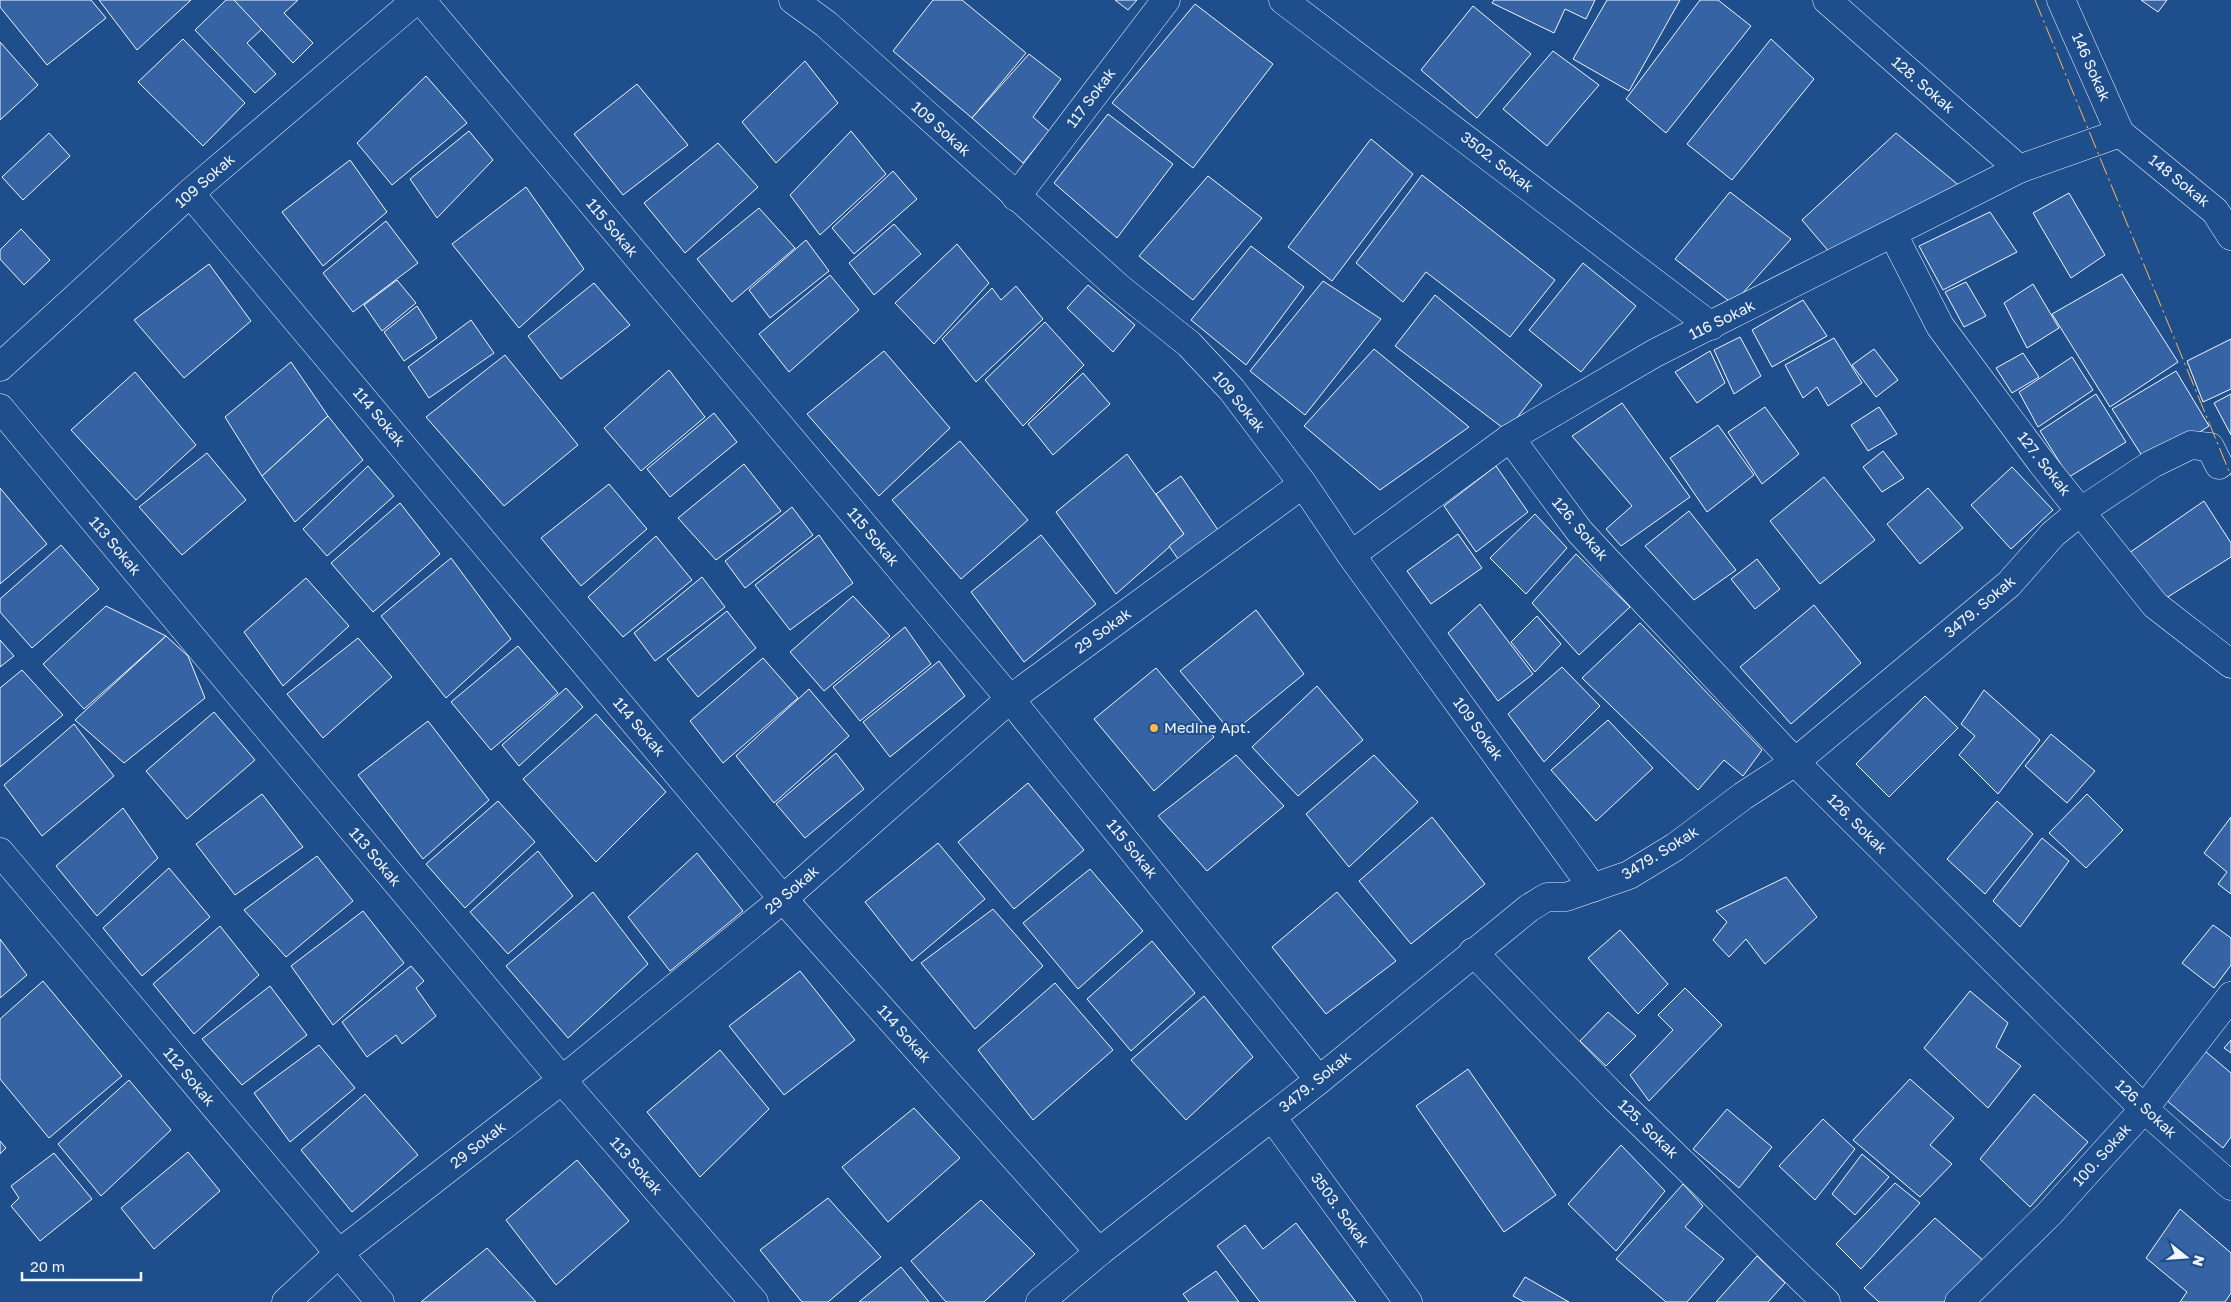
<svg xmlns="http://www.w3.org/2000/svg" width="2231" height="1302" font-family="'Golos Text',sans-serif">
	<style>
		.building { fill: #3563a3; stroke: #f2f6ff }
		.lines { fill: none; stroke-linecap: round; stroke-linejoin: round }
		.street-casing { stroke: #f2f6ff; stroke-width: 29 }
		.street { stroke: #1f4e8c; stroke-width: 28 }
		.power { stroke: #ffb74d; stroke-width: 1; stroke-dasharray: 18 4 2.5 4; stroke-linecap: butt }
		.poi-dot { fill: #ffb74d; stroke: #1f4e8c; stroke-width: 2 }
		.labels { text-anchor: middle; stroke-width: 4; stroke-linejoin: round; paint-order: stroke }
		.street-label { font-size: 15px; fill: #f2f6ff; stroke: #1f4e8c }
		.poi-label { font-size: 15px; fill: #f2f6ff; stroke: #1f4e8c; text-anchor: start }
	</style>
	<rect width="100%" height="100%" fill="#1f4e8c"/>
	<g class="building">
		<path d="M0,0H91L106,18L47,65L0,7Z"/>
		<path d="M99,0H191L137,50Z"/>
		<path d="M226,0H238L264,27L247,43L276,74L255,93L195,30Z"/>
		<path d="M234,0H298L284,13L313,43L293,63Z"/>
		<path d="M933,0H962L1026,53L972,118L893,51Z"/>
		<path d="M1115,0H1137L1128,10Z"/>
		<path d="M1494,0H1595L1586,19L1565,9L1554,33L1492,3Z"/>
		<path d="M1607,0H1680L1629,91L1573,59Z"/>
		<path d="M1700,0H1718L1751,26L1666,133L1626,99Z"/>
		<path d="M2141,0H2167L2158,12Z"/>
		<path d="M1195,4L1273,64L1193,168L1112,103Z"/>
		<path d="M1473,6L1531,54L1477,118L1421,70Z"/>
		<path d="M183,39L245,103L203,146L138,82Z"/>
		<path d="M1771,39L1814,79L1732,180L1687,144Z"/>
		<path d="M0,42L38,85L0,120Z"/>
		<path d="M1553,51L1599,85L1547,146L1503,109Z"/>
		<path d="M1029,54L1061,79L1033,117L1049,131L1023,163L972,118Z"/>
		<path d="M805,61L838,103L776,163L742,122Z"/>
		<path d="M426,76L467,123L392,185L357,143Z"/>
		<path d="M637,84L688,145L623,195L574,134Z"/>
		<path d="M1108,114L1173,164L1117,238L1054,183Z"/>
		<path d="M469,131L493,160L437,218L410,179Z"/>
		<path d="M851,131L886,174L820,235L790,195Z"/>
		<path d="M49,133L70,156L23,200L2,177Z"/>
		<path d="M1896,133L1962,188L1831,254L1802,220Z"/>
		<path d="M1371,139L1413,174L1332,281L1288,247Z"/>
		<path d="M718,143L758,187L685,253L644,203Z"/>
		<path d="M350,160L387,212L323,266L282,212Z"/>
		<path d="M893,171L917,199L854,254L832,228Z"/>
		<path d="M1422,175L1555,280L1510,337L1426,272L1403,302L1356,263Z"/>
		<path d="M1208,176L1262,218L1193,300L1139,256Z"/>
		<path d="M526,187L584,269L519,328L452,244Z"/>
		<path d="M1730,192L1791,239L1733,304L1675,259Z"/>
		<path d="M2069,193L2105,255L2071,278L2033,213Z"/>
		<path d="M759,208L795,248L732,302L697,259Z"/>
		<path d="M1990,212L2017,252L1943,290L1919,246Z"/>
		<path d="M386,221L418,263L353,312L323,273Z"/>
		<path d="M894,224L921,254L874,295L849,263Z"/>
		<path d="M21,229L50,260L24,285L0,259V250Z"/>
		<path d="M806,240L829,271L770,318L749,290Z"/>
		<path d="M957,244L989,283L934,344L895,303Z"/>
		<path d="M1251,246L1304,287L1246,365L1191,320Z"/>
		<path d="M1583,263L1636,306L1581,372L1529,330Z"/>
		<path d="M209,264L251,321L184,378L134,320Z"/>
		<path d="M2122,274L2178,362L2110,407L2052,314Z"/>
		<path d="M830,275L859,310L789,372L759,334Z"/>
		<path d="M397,280L416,303L382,331L364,305Z"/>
		<path d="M1323,281L1381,319L1305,415L1250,371Z"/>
		<path d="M1966,282L1986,316L1964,327L1945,292Z"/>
		<path d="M594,283L630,325L561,379L528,336Z"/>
		<path d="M2033,284L2059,328L2027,348L2004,303Z"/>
		<path d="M1088,285L1135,325L1113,352L1067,308Z"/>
		<path d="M1016,286L1043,319L976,382L942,339L992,288L1001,300Z"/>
		<path d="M1435,295L1542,385L1507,431L1395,346Z"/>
		<path d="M1803,300L1827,336L1772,367L1752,330Z"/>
		<path d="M417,306L437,338L404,361L384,332Z"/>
		<path d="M471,320L494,353L429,398L408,367Z"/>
		<path d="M1045,322L1084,365L1023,426L985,380Z"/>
		<path d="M1740,337L1761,376L1734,394L1714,350Z"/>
		<path d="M1834,338L1862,383L1828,406L1817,387L1803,398L1785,365Z"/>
		<path d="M2231,339V389L2203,402L2187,361Z"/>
		<path d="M1374,349L1469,427L1380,490L1304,426Z"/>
		<path d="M1874,349L1898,380L1876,397L1852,365Z"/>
		<path d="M884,351L950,428L879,496L807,414Z"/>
		<path d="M1710,351L1725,383L1697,403L1675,372Z"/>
		<path d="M2023,353L2039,377L2012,393L1996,368Z"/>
		<path d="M505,355L578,445L504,506L426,417Z"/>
		<path d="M2072,357L2093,390L2038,427L2019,392Z"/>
		<path d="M291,362L328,416L262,476L225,417Z"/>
		<path d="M669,370L705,417L641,471L604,428Z"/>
		<path d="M2176,371L2209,426L2148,465L2112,409Z"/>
		<path d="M135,372L196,445L136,500L71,430Z"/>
		<path d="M1083,373L1110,404L1053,455L1028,424Z"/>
		<path d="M2096,394L2126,442L2069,477L2040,431Z"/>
		<path d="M2231,394V435L2214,403Z"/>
		<path d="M1622,403L1690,497L1621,546L1606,529L1632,506L1572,436Z"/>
		<path d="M1765,407L1799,454L1762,484L1728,432Z"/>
		<path d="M1879,407L1897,434L1868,451L1851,425Z"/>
		<path d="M714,413L737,442L670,497L647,469Z"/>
		<path d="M328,416L363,460L295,522L262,476Z"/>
		<path d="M1718,425L1754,475L1707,512L1670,458Z"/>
		<path d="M960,441L1028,520L961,579L892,500Z"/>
		<path d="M1883,451L1904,478L1882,492L1863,467Z"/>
		<path d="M207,453L246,500L182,555L139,507Z"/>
		<path d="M1127,454L1184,534L1116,594L1056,512Z"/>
		<path d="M744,464L781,511L716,560L678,518Z"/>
		<path d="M368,466L394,496L327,556L303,529Z"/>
		<path d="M1496,466L1528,512L1476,552L1444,506Z"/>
		<path d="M2012,467L2053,510L2011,549L1971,505Z"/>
		<path d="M1181,476L1218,530L1178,559L1169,546L1184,534L1156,494Z"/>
		<path d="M1824,477L1875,540L1820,584L1770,521Z"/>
		<path d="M609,484L647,529L581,586L541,538Z"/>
		<path d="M0,488L47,544L0,584Z"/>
		<path d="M1928,488L1963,528L1920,564L1887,524Z"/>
		<path d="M2204,501L2231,543V557L2163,600L2129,553Z"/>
		<path d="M400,503L440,554L373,612L331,563Z"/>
		<path d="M792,507L813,535L745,588L725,561Z"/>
		<path d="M1689,511L1736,570L1694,600L1645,546Z"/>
		<path d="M1535,514L1567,548L1526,594L1490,558Z"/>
		<path d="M1458,534L1482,568L1431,604L1407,571Z"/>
		<path d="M819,535L853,583L790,630L755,585Z"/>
		<path d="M1041,535L1096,604L1024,662L971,592Z"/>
		<path d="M656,536L692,580L623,637L588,597Z"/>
		<path d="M61,545L99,589L32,648L0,612V599Z"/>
		<path d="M1576,554L1630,607L1579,655L1532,603Z"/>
		<path d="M451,558L511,639L446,698L381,616Z"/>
		<path d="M1757,559L1780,589L1755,609L1731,579Z"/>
		<path d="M702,577L725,607L655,661L634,633Z"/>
		<path d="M306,578L349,626L283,686L244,632Z"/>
		<path d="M853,596L890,636L824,691L790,652Z"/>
		<path d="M1480,604L1533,674L1498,701L1448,633Z"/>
		<path d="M1814,605L1861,663L1791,724L1740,667Z"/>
		<path d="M106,606L166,636L84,709L43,664Z"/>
		<path d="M1256,610L1304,674L1232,733L1180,671Z"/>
		<path d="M727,611L756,648L698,697L667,659Z"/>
		<path d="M1537,616L1561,644L1535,672L1511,642Z"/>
		<path d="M1640,623L1762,750L1743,776L1724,760L1698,790L1582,678Z"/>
		<path d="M905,627L931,664L860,721L833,687Z"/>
		<path d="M166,636L188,656L205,698L124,763L75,720Z"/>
		<path d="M358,638L392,677L323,738L287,694Z"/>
		<path d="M0,640L14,656L0,667Z"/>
		<path d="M518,646L558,693L491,750L451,702Z"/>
		<path d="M763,658L798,698L723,763L690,721Z"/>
		<path d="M939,661L965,696L890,757L863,722Z"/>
		<path d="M1562,667L1600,706L1544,762L1508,714Z"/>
		<path d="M1156,668L1214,737L1154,791L1094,719Z"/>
		<path d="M22,670L63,715L0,767V688Z"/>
		<path d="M1317,686L1363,740L1298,796L1252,747Z"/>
		<path d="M566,688L583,707L519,766L502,745Z"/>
		<path d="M809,689L849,736L774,803L736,756Z"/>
		<path d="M1984,690L2040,740L1998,794L1959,755L1975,736L1961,724Z"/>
		<path d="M1925,696L1958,728L1889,797L1856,764Z"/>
		<path d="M214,712L255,760L187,819L146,771Z"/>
		<path d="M596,714L666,792L596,862L523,779Z"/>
		<path d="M1608,720L1653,768L1596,821L1551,770Z"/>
		<path d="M428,721L489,800L423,859L358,775Z"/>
		<path d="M74,724L114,776L42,836L4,785Z"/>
		<path d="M2051,734L2095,771L2067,803L2025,766Z"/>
		<path d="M836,753L864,789L805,838L776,804Z"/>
		<path d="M1236,755L1284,806L1207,871L1158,816Z"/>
		<path d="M1374,755L1418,802L1349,867L1306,814Z"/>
		<path d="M1028,783L1084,850L1014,909L958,842Z"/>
		<path d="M262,794L303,847L235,895L196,844Z"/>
		<path d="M2087,794L2123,830L2086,868L2049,833Z"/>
		<path d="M498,801L535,842L465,908L426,864Z"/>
		<path d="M1997,801L2033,834L1985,894L1947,859Z"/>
		<path d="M123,808L158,858L97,916L56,866Z"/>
		<path d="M1432,817L1485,884L1411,944L1359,881Z"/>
		<path d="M2231,817V894L2218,884L2227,872L2204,853Z"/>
		<path d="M2042,838L2069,861L2020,927L1993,901Z"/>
		<path d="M938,843L985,899L912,961L865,902Z"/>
		<path d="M538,851L573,896L508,954L470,912Z"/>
		<path d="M697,853L743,911L670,971L628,917Z"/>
		<path d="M317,856L353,901L286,957L244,910Z"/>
		<path d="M169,868L210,917L142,976L103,928Z"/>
		<path d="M1090,869L1143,931L1078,989L1023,923Z"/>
		<path d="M1786,877L1817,917L1765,964L1746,939L1729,957L1713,940L1727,922L1716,911Z"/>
		<path d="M593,892L648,964L568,1038L506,966Z"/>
		<path d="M1337,892L1396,961L1326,1014L1272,947Z"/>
		<path d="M993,909L1043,966L975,1029L921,963Z"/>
		<path d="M363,911L404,963L333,1025L291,966Z"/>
		<path d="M2213,925L2231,938V965L2214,988L2182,963Z"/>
		<path d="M220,926L259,975L194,1034L153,984Z"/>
		<path d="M1620,930L1668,984L1638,1014L1588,958Z"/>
		<path d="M0,939L27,975L0,998Z"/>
		<path d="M1152,941L1195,993L1131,1051L1087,999Z"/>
		<path d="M411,966L424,981L416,988L436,1016L402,1044L396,1035L367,1057L342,1022Z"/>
		<path d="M800,971L855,1040L784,1095L729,1026Z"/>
		<path d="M43,981L122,1076L49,1138L0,1079V1019Z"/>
		<path d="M1055,983L1113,1050L1033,1120L978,1050Z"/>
		<path d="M270,986L307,1035L242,1085L202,1039Z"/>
		<path d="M1685,988L1722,1025L1649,1101L1630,1075L1673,1030L1658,1015Z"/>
		<path d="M1970,991L2008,1023L1996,1047L2021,1066L1988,1108L1924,1048Z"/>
		<path d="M1204,996L1253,1057L1186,1120L1131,1060Z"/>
		<path d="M1608,1012L1636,1036L1606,1066L1580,1041Z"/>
		<path d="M2231,1040V1053L2224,1048Z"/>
		<path d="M319,1045L355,1088L290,1142L254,1093Z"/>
		<path d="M720,1050L769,1109L700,1177L647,1112Z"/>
		<path d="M2205,1051L2231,1073V1137L2223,1148L2165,1099Z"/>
		<path d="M1468,1069L1556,1195L1504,1232L1416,1106Z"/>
		<path d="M1910,1079L1954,1118L1930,1145L1952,1164L1920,1197L1853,1140Z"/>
		<path d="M129,1080L171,1130L101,1196L58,1144Z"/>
		<path d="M365,1094L418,1155L352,1212L301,1150Z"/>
		<path d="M2034,1094L2088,1142L2030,1207L1980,1159Z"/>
		<path d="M914,1108L960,1158L888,1222L842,1167Z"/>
		<path d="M1727,1109L1772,1147L1739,1188L1693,1149Z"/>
		<path d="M1823,1119L1855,1149L1815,1200L1779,1166Z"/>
		<path d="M0,1141L6,1148L0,1154Z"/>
		<path d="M1621,1145L1665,1191L1616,1251L1568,1204Z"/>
		<path d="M188,1152L220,1191L154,1249L121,1208Z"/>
		<path d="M54,1153L92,1199L40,1241L11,1206L19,1198L11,1186Z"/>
		<path d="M1862,1154L1889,1177L1855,1215L1832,1194Z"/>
		<path d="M577,1160L629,1221L556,1285L506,1220Z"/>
		<path d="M1895,1183L1920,1203L1861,1269L1836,1244Z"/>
		<path d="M1683,1184L1703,1206L1685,1227L1724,1259L1687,1302H1666L1616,1259Z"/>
		<path d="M828,1198L881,1257L828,1302H802L760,1250Z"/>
		<path d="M981,1200L1035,1254L984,1302H946L911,1261Z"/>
		<path d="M2180,1209L2231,1253V1293L2225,1302H2180L2187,1292L2146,1258Z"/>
		<path d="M1935,1218L1985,1262L1944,1302H1879L1864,1288Z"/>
		<path d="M1296,1223L1356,1302H1260L1217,1246L1245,1225L1263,1249Z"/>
		<path d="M487,1248L536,1302H421Z"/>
		<path d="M1757,1256L1785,1283L1768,1302H1716Z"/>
		<path d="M901,1267L929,1302H859Z"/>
		<path d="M1216,1271L1239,1302H1189L1183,1294Z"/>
		<path d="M1525,1277L1569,1302H1524L1513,1296Z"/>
	</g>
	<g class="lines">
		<g class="street-casing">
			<g id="street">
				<path d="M421,0L1010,699L1319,1080"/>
				<path d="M793,0L826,24L1118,287L1189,344L1232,390L1303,484L1351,555L1593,888"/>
				<path d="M1283,0L1711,326"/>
				<path d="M1827,0L2019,169"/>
				<path d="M2061,0L2120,133L2215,211L2231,236"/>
				<path d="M190,193L783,899L1099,1252"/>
				<path d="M1016,197L1166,0"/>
				<path d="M1893,234L1940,326L2041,462L2155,605L2231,664"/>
				<path d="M0,367L190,193L416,0"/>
				<path d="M0,408L562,1080L754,1302"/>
				<path d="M1510,438L1580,532L1795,762L2144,1109L2231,1186"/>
				<path d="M1351,555L1510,438L1655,353L2019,169L2120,133"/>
				<path d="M0,852L380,1302"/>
				<path d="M1473,952L1614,1097L1826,1302"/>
				<path d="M1272,1117L1408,1302"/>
				<path d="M286,1302L338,1254L562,1080L783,899L1010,699L1303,484"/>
				<path d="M1040,1302L1099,1252L1319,1080L1529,908L1547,897H1566L1629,875L1675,847L1743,796L1795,762L2009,584L2053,534L2081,511L2152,464L2191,445L2210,447L2219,465"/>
				<path d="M1959,1302L2049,1214L2144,1109L2231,996"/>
			</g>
		</g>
		<use href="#street" class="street"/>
		<path class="power" d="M2035,0L2231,476"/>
	</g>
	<circle class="poi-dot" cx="1154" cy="728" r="5"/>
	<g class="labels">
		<g class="street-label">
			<text transform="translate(2091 67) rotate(66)" y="5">146 Sokak</text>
			<text transform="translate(1923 85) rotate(41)" y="5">128. Sokak</text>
			<text transform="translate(1091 98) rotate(-53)" y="5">117 Sokak</text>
			<text transform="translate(941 129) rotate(42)" y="5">109 Sokak</text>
			<text transform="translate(1497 162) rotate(38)" y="5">3502. Sokak</text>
			<text transform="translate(205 181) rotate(-41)" y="5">109 Sokak</text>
			<text transform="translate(2179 181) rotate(39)" y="5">148 Sokak</text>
			<text transform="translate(612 228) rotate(50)" y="5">115 Sokak</text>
			<text transform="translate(1722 320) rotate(-26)" y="5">116 Sokak</text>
			<text transform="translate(1239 402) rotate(51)" y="5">109 Sokak</text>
			<text transform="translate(379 417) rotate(50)" y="5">114 Sokak</text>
			<text transform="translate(2044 464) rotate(52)" y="5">127. Sokak</text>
			<text transform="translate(1580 529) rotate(50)" y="5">126. Sokak</text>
			<text transform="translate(873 537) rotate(50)" y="5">115 Sokak</text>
			<text transform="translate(115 546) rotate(50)" y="5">113 Sokak</text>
			<text transform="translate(1980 607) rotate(-40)" y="5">3479. Sokak</text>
			<text transform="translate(1103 631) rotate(-36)" y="5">29 Sokak</text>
			<text transform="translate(639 727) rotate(50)" y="5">114 Sokak</text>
			<text transform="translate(1478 729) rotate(54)" y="5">109 Sokak</text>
			<text transform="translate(1857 824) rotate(45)" y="5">126. Sokak</text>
			<text transform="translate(1132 849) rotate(51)" y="5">115 Sokak</text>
			<text transform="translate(1660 853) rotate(-32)" y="5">3479. Sokak</text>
			<text transform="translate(375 857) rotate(50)" y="5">113 Sokak</text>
			<text transform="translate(792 890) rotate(-41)" y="5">29 Sokak</text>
			<text transform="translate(904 1034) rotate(48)" y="5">114 Sokak</text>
			<text transform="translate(189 1077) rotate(50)" y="5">112 Sokak</text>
			<text transform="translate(1315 1082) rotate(-39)" y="5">3479. Sokak</text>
			<text transform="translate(2146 1109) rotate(43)" y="5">126. Sokak</text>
			<text transform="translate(1648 1129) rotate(44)" y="5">125. Sokak</text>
			<text transform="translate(478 1145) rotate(-38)" y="5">29 Sokak</text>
			<text transform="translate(2102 1155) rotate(-48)" y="5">100. Sokak</text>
			<text transform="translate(636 1166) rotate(49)" y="5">113 Sokak</text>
			<text transform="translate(1340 1210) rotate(54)" y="5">3503. Sokak</text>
		</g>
		<g class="poi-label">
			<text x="1164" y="733">Medine Apt.</text>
		</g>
	</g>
	<g transform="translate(2186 1257) rotate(107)" stroke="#1f4e8c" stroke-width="4" paint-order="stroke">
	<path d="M0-4L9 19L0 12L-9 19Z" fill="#f2f6ff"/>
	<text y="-8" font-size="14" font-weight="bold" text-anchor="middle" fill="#f2f6ff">N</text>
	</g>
	<path d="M22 1272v8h119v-8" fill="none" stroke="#f2f6ff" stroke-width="2.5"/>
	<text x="30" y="1272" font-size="15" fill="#f2f6ff" stroke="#1f4e8c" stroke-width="4" paint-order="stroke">20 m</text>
</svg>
